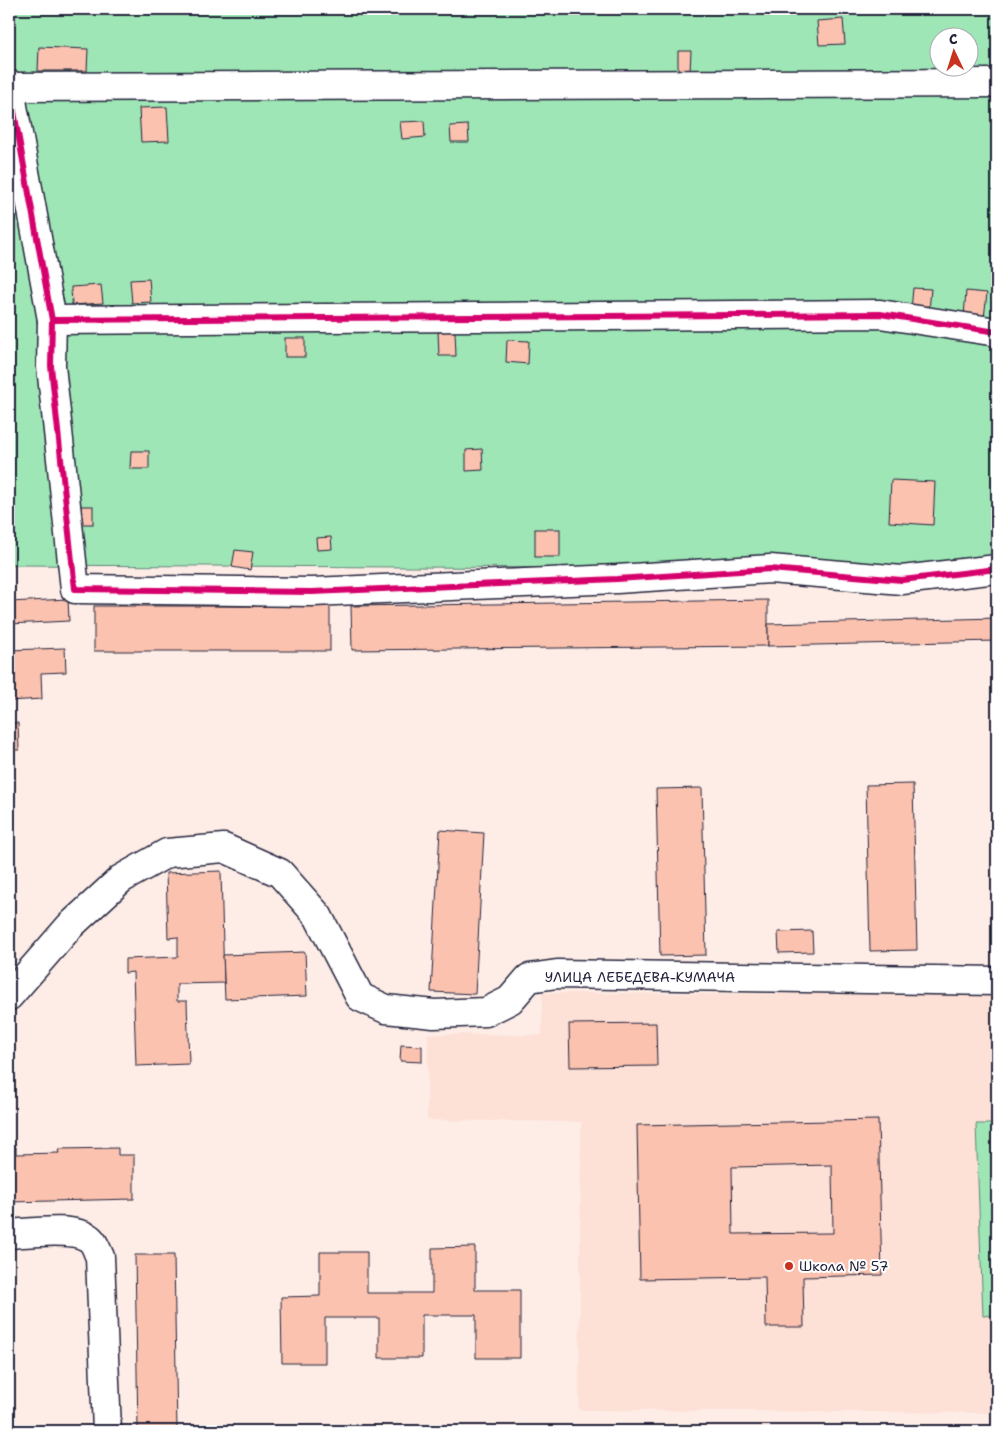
<svg xmlns="http://www.w3.org/2000/svg" width="1006" height="1440" font-family="'Shantell Sans',sans-serif">
	<style>
		.built { fill: #fde0d6 }
		.green { fill: #9ee6b5; stroke: #608478; fill-rule: evenodd }
		.building { fill: #fac2af; stroke: #22223b; fill-rule: evenodd }
		.lines { fill: none; stroke-linecap: round; stroke-linejoin: round }
		.minor-casing { stroke: #22223b; stroke-width: 31 }
		.minor { stroke: #fff; stroke-width: 28 }
		.cycleway-casing { stroke: #fff; stroke-width: 9 }
		.cycleway { stroke: #d6006c; stroke-width: 6 }
		.poi-dot { fill: #c8321e; stroke: #fff; stroke-width: 2 }
		.labels { text-anchor: middle; stroke-width: 4; stroke-linejoin: round; paint-order: stroke }
		.street-label { font-size: 14px; fill: #22223b; stroke: #fff }
		.poi-label { font-size: 14px; fill: #22223b; stroke: #fff; text-anchor: start }
	</style>
	<rect width="100%" height="100%" fill="#feede7"/>
	<filter id="ink" filterUnits="userSpaceOnUse"><feTurbulence type="fractalNoise" baseFrequency=".02" numOctaves="2"/><feDisplacementMap in="SourceGraphic" scale="10" xChannelSelector="R" yChannelSelector="G"/><feConvolveMatrix kernelMatrix="1 2 1 2 8 2 1 2 1" color-interpolation-filters="sRGB"/></filter>
	<g filter="url(#ink)">
		<path class="built" d="M542,993L997,995V1413L579,1410L581,1122L427,1120L428,1034L542,1035Z"/>
		<g class="green">
			<path d="M9,9H997V570L9,565ZM938,38H968V68H938Z"/>
			<path d="M976,1124H997V1315L983,1316Z"/>
		</g>
		<g class="building">
			<path d="M843,19L845,44L819,45L817,21Z"/>
			<path d="M39,47L88,49L87,71H38Z"/>
			<path d="M678,51H691L690,72H678Z"/>
			<path d="M167,107L169,141L141,142L139,108Z"/>
			<path d="M424,121L425,137L402,139L400,122Z"/>
			<path d="M468,125L469,142H451L450,126Z"/>
			<path d="M149,279L151,302L132,303L130,280Z"/>
			<path d="M101,285L103,303L72,305L71,287Z"/>
			<path d="M913,288L931,289L929,311L911,310Z"/>
			<path d="M966,291L987,293L984,318L964,316Z"/>
			<path d="M455,331L456,356H439L438,332Z"/>
			<rect x="285" y="338" width="20" height="19"/>
			<path d="M507,340L529,341L528,364L506,362Z"/>
			<path d="M482,449L483,470L466,471V450Z"/>
			<path d="M131,451H149V469H130Z"/>
			<path d="M891,480L935,482L933,525L889,522Z"/>
			<rect x="77" y="506" width="16" height="18"/>
			<rect x="535" y="529" width="25" height="28"/>
			<path d="M331,537L332,549L317,550L316,538Z"/>
			<path d="M235,550L253,552L250,570L232,567Z"/>
			<path d="M68,599L69,621L9,624V602Z"/>
			<path d="M768,600V646L352,650L351,606Z"/>
			<rect x="94" y="606" width="236" height="45"/>
			<path d="M997,618V641L768,646V624Z"/>
			<path d="M65,648L66,672L41,673L42,699L9,701V650Z"/>
			<path d="M9,723H18L19,750H9Z"/>
			<path d="M913,784L917,950L870,951L866,785Z"/>
			<path d="M702,788L706,955L660,956L656,789Z"/>
			<path d="M440,830L484,833L475,994L431,992Z"/>
			<path d="M221,871L224,983L177,984V1001H187L189,1064L136,1066L133,972L125,973V959L178,957V937L168,938L166,873Z"/>
			<path d="M812,931L813,952L779,953L778,932Z"/>
			<path d="M305,952L307,996L225,999L223,955Z"/>
			<path d="M656,1023L657,1066L570,1067L569,1024Z"/>
			<path d="M401,1045L422,1046V1062L400,1061Z"/>
			<path d="M878,1120L882,1275L803,1277L804,1327H766L765,1277L640,1279L637,1125ZM832,1165L833,1233L733,1234L732,1167Z"/>
			<path d="M9,1147H16V1154L59,1153L58,1149L118,1148V1155H134V1199L9,1202Z"/>
			<path d="M475,1247V1290H520V1358H476V1315H422V1358H379V1318H325V1363H282L281,1297L320,1296V1252H367V1293H432V1248Z"/>
			<path d="M135,1255H174L177,1431H138Z"/>
		</g>
		<g class="lines">
			<g class="minor-casing">
				<g id="minor">
					<path d="M9,84L52,320L880,314L997,332"/>
					<path d="M9,87L997,83"/>
					<path d="M52,320L51,366L75,589L312,592L617,579L770,569L902,580L997,569"/>
					<path d="M9,996L70,926L121,879L167,853L224,848L280,873L318,916L360,997L386,1009L434,1014L486,1012L510,1000L529,978L557,974L997,981"/>
					<path d="M9,1234C29,1233 74,1226 90,1239C95,1243 97,1251 100,1257L107,1431"/>
				</g>
			</g>
			<use href="#minor" class="minor"/>
			<g class="cycleway-casing">
				<g id="cycleway">
					<path d="M9,84L52,320L880,314L997,332"/>
					<path d="M52,320L51,366L75,589L312,592L617,579L770,569L902,580L997,569"/>
				</g>
			</g>
			<use href="#cycleway" class="cycleway"/>
		</g>
	</g>
	<circle class="poi-dot" cx="789" cy="1266" r="5"/>
	<g class="labels">
		<g class="street-label">
			<text x="640" y="982">УЛИЦА ЛЕБЕДЕВА-КУМАЧА</text>
		</g>
		<g class="poi-label">
			<text x="799" y="1271">Школа № 57</text>
		</g>
	</g>
	<rect width="1006" height="1440" fill="none" stroke="#fff" stroke-width="30"/>
	<rect x="15" y="15" width="976" height="1410" fill="none" stroke="#22223b" stroke-width="2" filter="url(#ink)"/>
	<g transform="translate(954 52) rotate(356)"><circle r="24" fill="#ffffff" stroke="#a7a7b1"/>
	<path d="M0-4L9 19L0 12L-9 19Z" fill="#c8321e"/>
	<text y="-8" font-size="14" font-weight="bold" text-anchor="middle" fill="#22223b">С</text>
	</g>
</svg>
